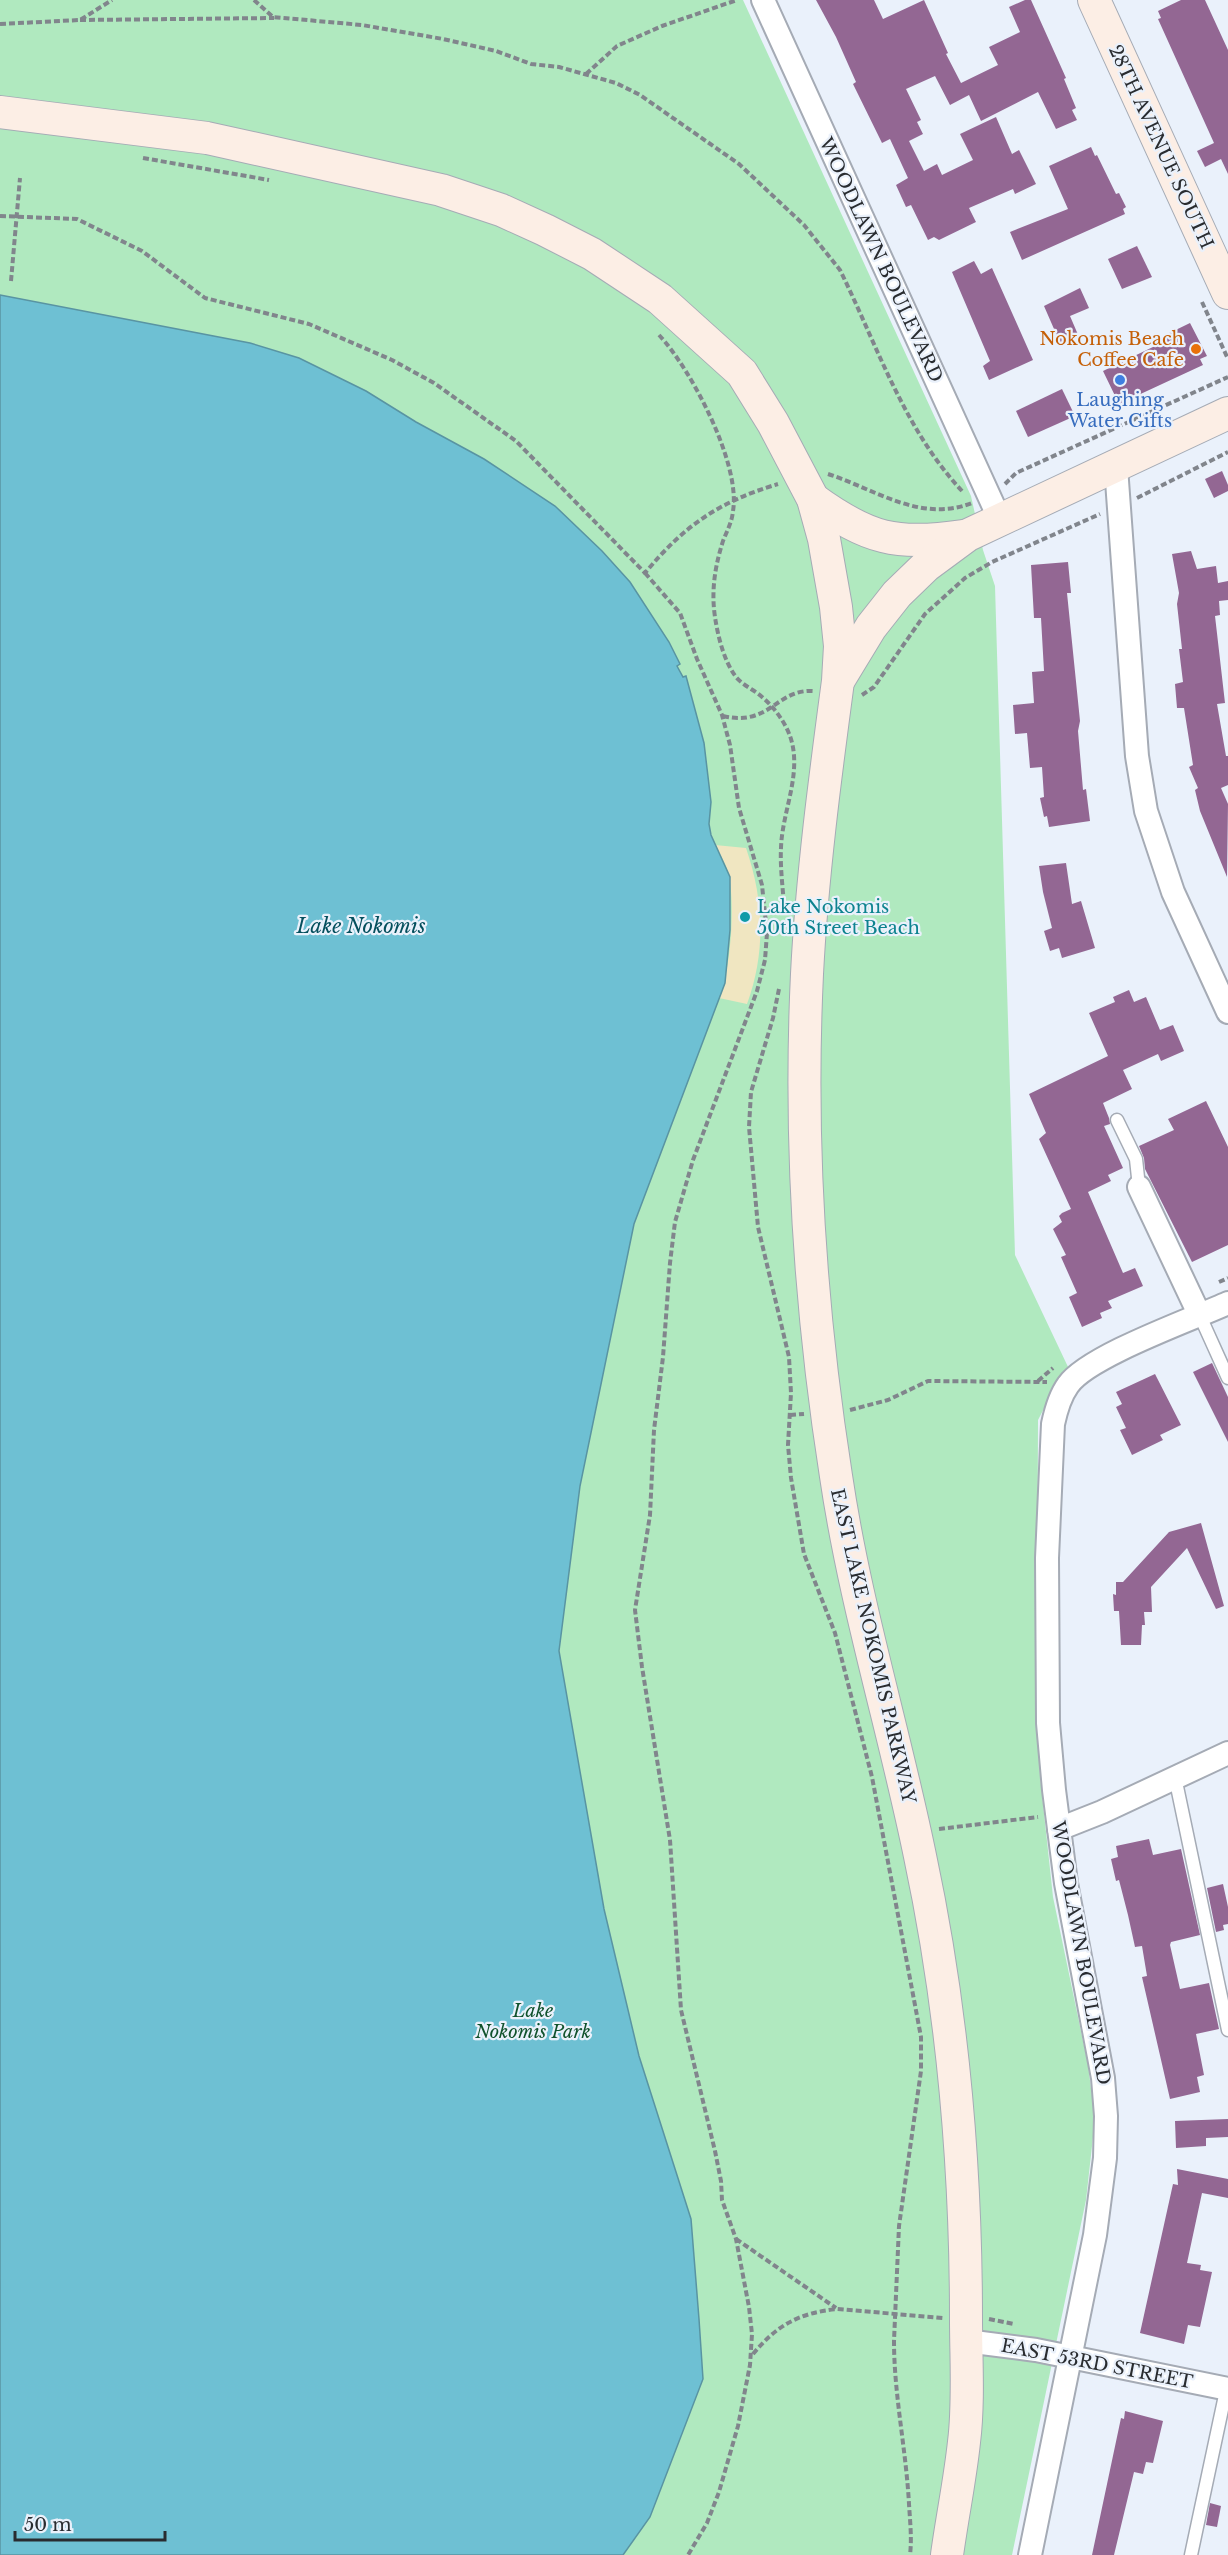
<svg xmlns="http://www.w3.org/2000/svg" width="1228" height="2555" font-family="'Libre Baskerville',serif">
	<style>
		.green { fill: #b0e9bf }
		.sand { fill: #f0e6c1 }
		.water { fill: #6ec0d3; stroke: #5994a2; stroke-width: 1.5 }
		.building { fill: #936793 }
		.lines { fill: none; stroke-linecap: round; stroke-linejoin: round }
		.lane-casing { stroke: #a5abb5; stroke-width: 15 }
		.street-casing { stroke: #a5abb5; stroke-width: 26 }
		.secondary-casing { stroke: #a5abb5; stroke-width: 34 }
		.path { stroke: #81858c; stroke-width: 4; stroke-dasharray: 6 3; stroke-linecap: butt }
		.lane { stroke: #fff; stroke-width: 12 }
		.street { stroke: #fff; stroke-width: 22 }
		.secondary { stroke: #fceee5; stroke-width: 32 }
		.food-dot { fill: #e8710a; stroke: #eaf1fb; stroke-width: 2 }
		.shop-dot { fill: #3f7fe0; stroke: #eaf1fb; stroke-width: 2 }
		.culture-dot { fill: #0f9aa8; stroke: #eaf1fb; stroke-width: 2 }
		.labels { text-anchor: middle; stroke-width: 4.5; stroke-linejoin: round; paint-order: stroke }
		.street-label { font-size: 18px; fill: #292c30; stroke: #eaf1fb }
		.food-label { font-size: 18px; fill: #c56008; stroke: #eaf1fb; text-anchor: end }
		.shop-label { font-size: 18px; fill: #366cbe; stroke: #eaf1fb }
		.culture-label { font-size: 18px; fill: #0d838f; stroke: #eaf1fb; text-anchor: start }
		.park-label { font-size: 18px; font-style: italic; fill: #10522c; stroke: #eaf1fb }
		.water-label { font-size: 20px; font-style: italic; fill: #044f5d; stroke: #eaf1fb }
	</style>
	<rect width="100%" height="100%" fill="#eaf1fb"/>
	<path class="green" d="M0,0H743L971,496L983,550L995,586L1015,1255L1069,1369L1053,1391L1038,1420L1037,1697L1040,1776L1053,1897L1088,2065L1093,2104V2137L1086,2200L1012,2555H0Z"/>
	<path class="sand" d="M715,845L746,848C764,900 766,952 747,1004L719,998C731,969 735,906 729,876C727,865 720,855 715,845Z"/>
	<path class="water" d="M0,295L250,343L299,358L366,391L416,422L484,459L555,506L602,551L630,582L669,642L680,664L677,666L683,677L686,676L704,743L711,802L709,824L711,835L730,877V930L725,983L634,1224L580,1486L559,1651L604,1909L639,2056L691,2219L699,2319L703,2379L650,2517L623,2555H0Z"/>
	<g class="building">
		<path d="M816,0H874L883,19L924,0L948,53L946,54L961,83L998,65L989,47L1020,32L1009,7L1025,0H1031L1066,78L1064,79L1076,108L1072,110L1077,120L1056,129L1038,92L981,121L969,95L950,105L935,76L906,89L921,120L917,122L923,134L909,141L924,171L937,164L942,175L973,160L960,134L996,117L1012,154L1019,150L1036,184L1015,194L1013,189L969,208L976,222L939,240L934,237L928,240L911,205L906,207L896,185L908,178L890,139L882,143L853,84L856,82L836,37Z"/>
		<path d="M1181,0H1205L1228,50V174L1221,159L1205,167L1197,151L1214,143L1158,19L1161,18L1158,11Z"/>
		<path d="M1091,147L1095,156L1097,155L1116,194L1119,193L1126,207L1123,209L1125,214L1022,260L1010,232L1068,209L1049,166Z"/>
		<path d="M1137,246L1152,277L1122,289L1108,259Z"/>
		<path d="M974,261L981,274L992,268L1033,360L989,380L983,366L990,361L952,272Z"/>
		<path d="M1080,288L1089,308L1070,316L1079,337L1061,345L1044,306Z"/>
		<path d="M1190,323L1207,356L1200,359L1203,365L1119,404L1103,371L1155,346L1153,341Z"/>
		<path d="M1062,389L1075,416L1028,437L1016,411Z"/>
		<path d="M1222,471L1228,485V491L1214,498L1205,479Z"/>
		<path d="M1191,551L1197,569L1216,566L1218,583L1228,581V600L1219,601L1220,615L1215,616L1225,703L1217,704L1226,756H1228V785L1221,788L1228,804L1227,877L1200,811L1195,790L1198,788L1189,767L1193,765L1184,708H1177L1175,684L1183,682L1179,649H1182L1177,604L1179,593L1172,554Z"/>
		<path d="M1068,562L1071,593H1067L1080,721L1078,731L1083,790L1086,789L1090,821L1049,827L1047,816L1044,817L1040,798L1044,797L1042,767L1030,768L1027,733L1015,734L1013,705L1034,703L1032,672L1044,671L1041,618H1034L1031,565Z"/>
		<path d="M1066,863L1072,904L1081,901L1095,948L1062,958L1059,948L1050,951L1044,931L1052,928L1043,892L1039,866Z"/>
		<path d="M1129,990L1134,1002L1146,997L1160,1030L1173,1025L1184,1051L1161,1061L1158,1054L1123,1070L1132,1089L1103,1103L1109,1118L1110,1124L1104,1126L1123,1168L1108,1175L1111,1181L1088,1192L1123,1273L1135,1268L1143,1286L1108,1301L1112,1308L1100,1313L1102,1318L1082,1327L1069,1297L1077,1293L1061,1257L1066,1255L1053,1229L1062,1222L1059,1216L1062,1213L1071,1209L1039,1139L1046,1133L1029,1094L1108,1056L1089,1013L1115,1002L1113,997Z"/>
		<path d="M1206,1101L1228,1147V1245L1192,1262L1145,1169L1144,1158L1139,1146L1174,1130L1168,1119Z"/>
		<path d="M1212,1363L1228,1397V1442L1193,1372Z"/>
		<path d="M1155,1374L1181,1425L1160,1435L1163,1440L1132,1455L1120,1430L1126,1428L1116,1407L1122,1404L1116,1392Z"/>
		<path d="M1201,1523L1224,1606L1216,1609L1187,1548L1151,1587L1152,1612H1144L1145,1625H1142L1141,1645H1121L1119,1611H1114L1113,1594L1116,1595V1582H1123L1169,1532Z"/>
		<path d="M1149,1839L1153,1855L1181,1849L1200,1935L1171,1942L1170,1945L1180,1989L1209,1983L1219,2029L1196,2034L1204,2075L1197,2077L1200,2092L1170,2099L1142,1977L1147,1976L1142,1946L1135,1947L1128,1915L1119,1880L1116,1881L1111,1859L1118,1857L1116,1846Z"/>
		<path d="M1223,1884L1228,1907V1924L1223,1925L1224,1930L1216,1932L1207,1888Z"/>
		<path d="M1228,2119V2137L1206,2138V2146L1176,2148L1175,2121Z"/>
		<path d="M1177,2169L1228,2179V2198L1202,2193L1187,2263L1201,2265L1200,2270L1212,2272L1200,2327L1188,2325L1184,2344L1140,2333L1173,2184L1178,2185Z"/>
		<path d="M1125,2411L1163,2421L1153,2463L1146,2462L1143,2474L1134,2472L1114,2555H1092L1121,2418L1124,2419Z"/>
		<path d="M1210,2503L1221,2506L1217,2527L1206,2525Z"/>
	</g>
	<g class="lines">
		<g class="lane-casing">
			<g id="lane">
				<path d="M1117,1120L1136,1159L1139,1187"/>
				<path d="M1200,1316L1228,1378"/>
				<path d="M1175,1777L1228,2030"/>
				<path d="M1191,2555L1227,2386"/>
			</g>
		</g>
		<g class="street-casing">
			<g id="street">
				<path d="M763,0L1000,520"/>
				<path d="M1116,467L1137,756L1146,811L1173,892L1228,1012"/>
				<path d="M1139,1187L1200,1316"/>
				<path d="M1059,1829L1102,1812L1228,1753"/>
				<path d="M966,2341L1036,2350L1228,2389"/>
				<path d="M1030,2555L1095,2235L1105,2158L1106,2116L1103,2078L1066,1883L1054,1790L1048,1723L1047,1558L1053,1424C1056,1410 1060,1396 1068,1385C1088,1356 1193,1319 1228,1303"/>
			</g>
		</g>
		<g class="secondary-casing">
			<g id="secondary">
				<path d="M1094,0L1228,293"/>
				<path d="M0,112L207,138L441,190L501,210L545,230L592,254L660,299L742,373L773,423L813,499L824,539L836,607L840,646L838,681C825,778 812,876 807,974C799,1142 810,1310 836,1476C855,1605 894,1729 920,1856C952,2006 966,2166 966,2319C966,2359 969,2402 964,2442C960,2480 952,2518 947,2555"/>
				<path d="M813,499C868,539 896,546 963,536"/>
				<path d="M840,678L871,627L897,594L926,566L968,535L1228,413"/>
			</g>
		</g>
		<g class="path">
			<path d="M254,0L273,17L362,25L443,39L496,51L531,64L559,67L616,83L640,95L739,164L804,225L840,270C877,345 904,429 962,491"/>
			<path d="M80,20L274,18"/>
			<path d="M0,24L80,20L112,0"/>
			<path d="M586,74L617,46L662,26L737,0"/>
			<path d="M143,158L269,180"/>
			<path d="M0,216L77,219L142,251L205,298L309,324L392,360L434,383L516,441L645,573C684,526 718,502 778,484"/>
			<path d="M11,281L20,178"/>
			<path d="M1202,302L1228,359"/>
			<path d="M659,335C691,369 741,464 733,511C732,522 727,531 723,541C715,566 711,591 715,617C718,637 724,661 736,677C742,684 750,688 757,693C772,704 784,720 790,736C803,773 782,811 781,848C780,868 783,888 784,907"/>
			<path d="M828,474C877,490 920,523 972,503"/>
			<path d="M1005,484L1016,473L1228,377"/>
			<path d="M1137,498L1228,452"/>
			<path d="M645,573L680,613L697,659L722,715L730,745L739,808L762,885L767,933L765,960L757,991L693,1160L675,1222L670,1263L663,1357L654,1430L650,1515L635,1610L642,1667L670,1840L681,2010L715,2151L721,2181L722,2200L736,2239L749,2307L752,2334L750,2365L738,2426L719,2492L707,2523L688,2555"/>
			<path d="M862,695L874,687L925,614L965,578L992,562L1100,514"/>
			<path d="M723,716C770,727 776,689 813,691"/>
			<path d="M779,989L773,1018L751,1092L749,1127L758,1227L789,1357L791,1393L788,1445L791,1478L804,1554L835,1633L872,1777L921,2037V2071L899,2226L894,2341C894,2395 906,2449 909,2504C910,2521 912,2538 910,2555"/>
			<path d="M1219,1282L1228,1278"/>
			<path d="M1038,1381L1053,1368"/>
			<path d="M850,1410L888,1400L928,1381L1047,1382"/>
			<path d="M790,1415L804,1414"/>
			<path d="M939,1829L1038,1817"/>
			<path d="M736,2239L836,2308"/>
			<path d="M989,2319L1014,2324"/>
			<path d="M753,2354C777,2325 799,2313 837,2309L943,2318"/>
		</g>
		<use href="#lane" class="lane"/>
		<use href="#street" class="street"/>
		<use href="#secondary" class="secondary"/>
	</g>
	<circle class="food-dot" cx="1196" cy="349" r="6"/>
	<circle class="shop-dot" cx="1120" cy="380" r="6"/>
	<circle class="culture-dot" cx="745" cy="917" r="6"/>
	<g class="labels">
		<g class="street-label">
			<text transform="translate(1161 147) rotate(65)" y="6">28TH AVENUE SOUTH</text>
			<text transform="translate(881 260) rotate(65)" y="6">WOODLAWN BOULEVARD</text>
			<text transform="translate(873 1646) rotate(77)" y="6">EAST LAKE NOKOMIS PARKWAY</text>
			<text transform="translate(1081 1953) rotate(80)" y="6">WOODLAWN BOULEVARD</text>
			<text transform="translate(1097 2364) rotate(11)" y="6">EAST 53RD STREET</text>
		</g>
		<g class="food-label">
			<text x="1184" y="345">Nokomis Beach<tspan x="1184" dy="21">Coffee Cafe</tspan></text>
		</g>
		<g class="shop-label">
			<text x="1120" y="406">Laughing<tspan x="1120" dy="21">Water Gifts</tspan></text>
		</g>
		<g class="culture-label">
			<text x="757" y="913">Lake Nokomis<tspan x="757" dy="21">50th Street Beach</tspan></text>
		</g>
		<g class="park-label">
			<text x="533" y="2017">Lake<tspan x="533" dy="21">Nokomis Park</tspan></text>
		</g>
		<g class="water-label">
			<text x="361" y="933">Lake Nokomis</text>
		</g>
	</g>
	<path d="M15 2531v9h150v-9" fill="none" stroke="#292c30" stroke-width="3"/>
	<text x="24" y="2531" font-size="18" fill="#292c30" stroke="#eaf1fb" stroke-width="4.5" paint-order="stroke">50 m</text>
</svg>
